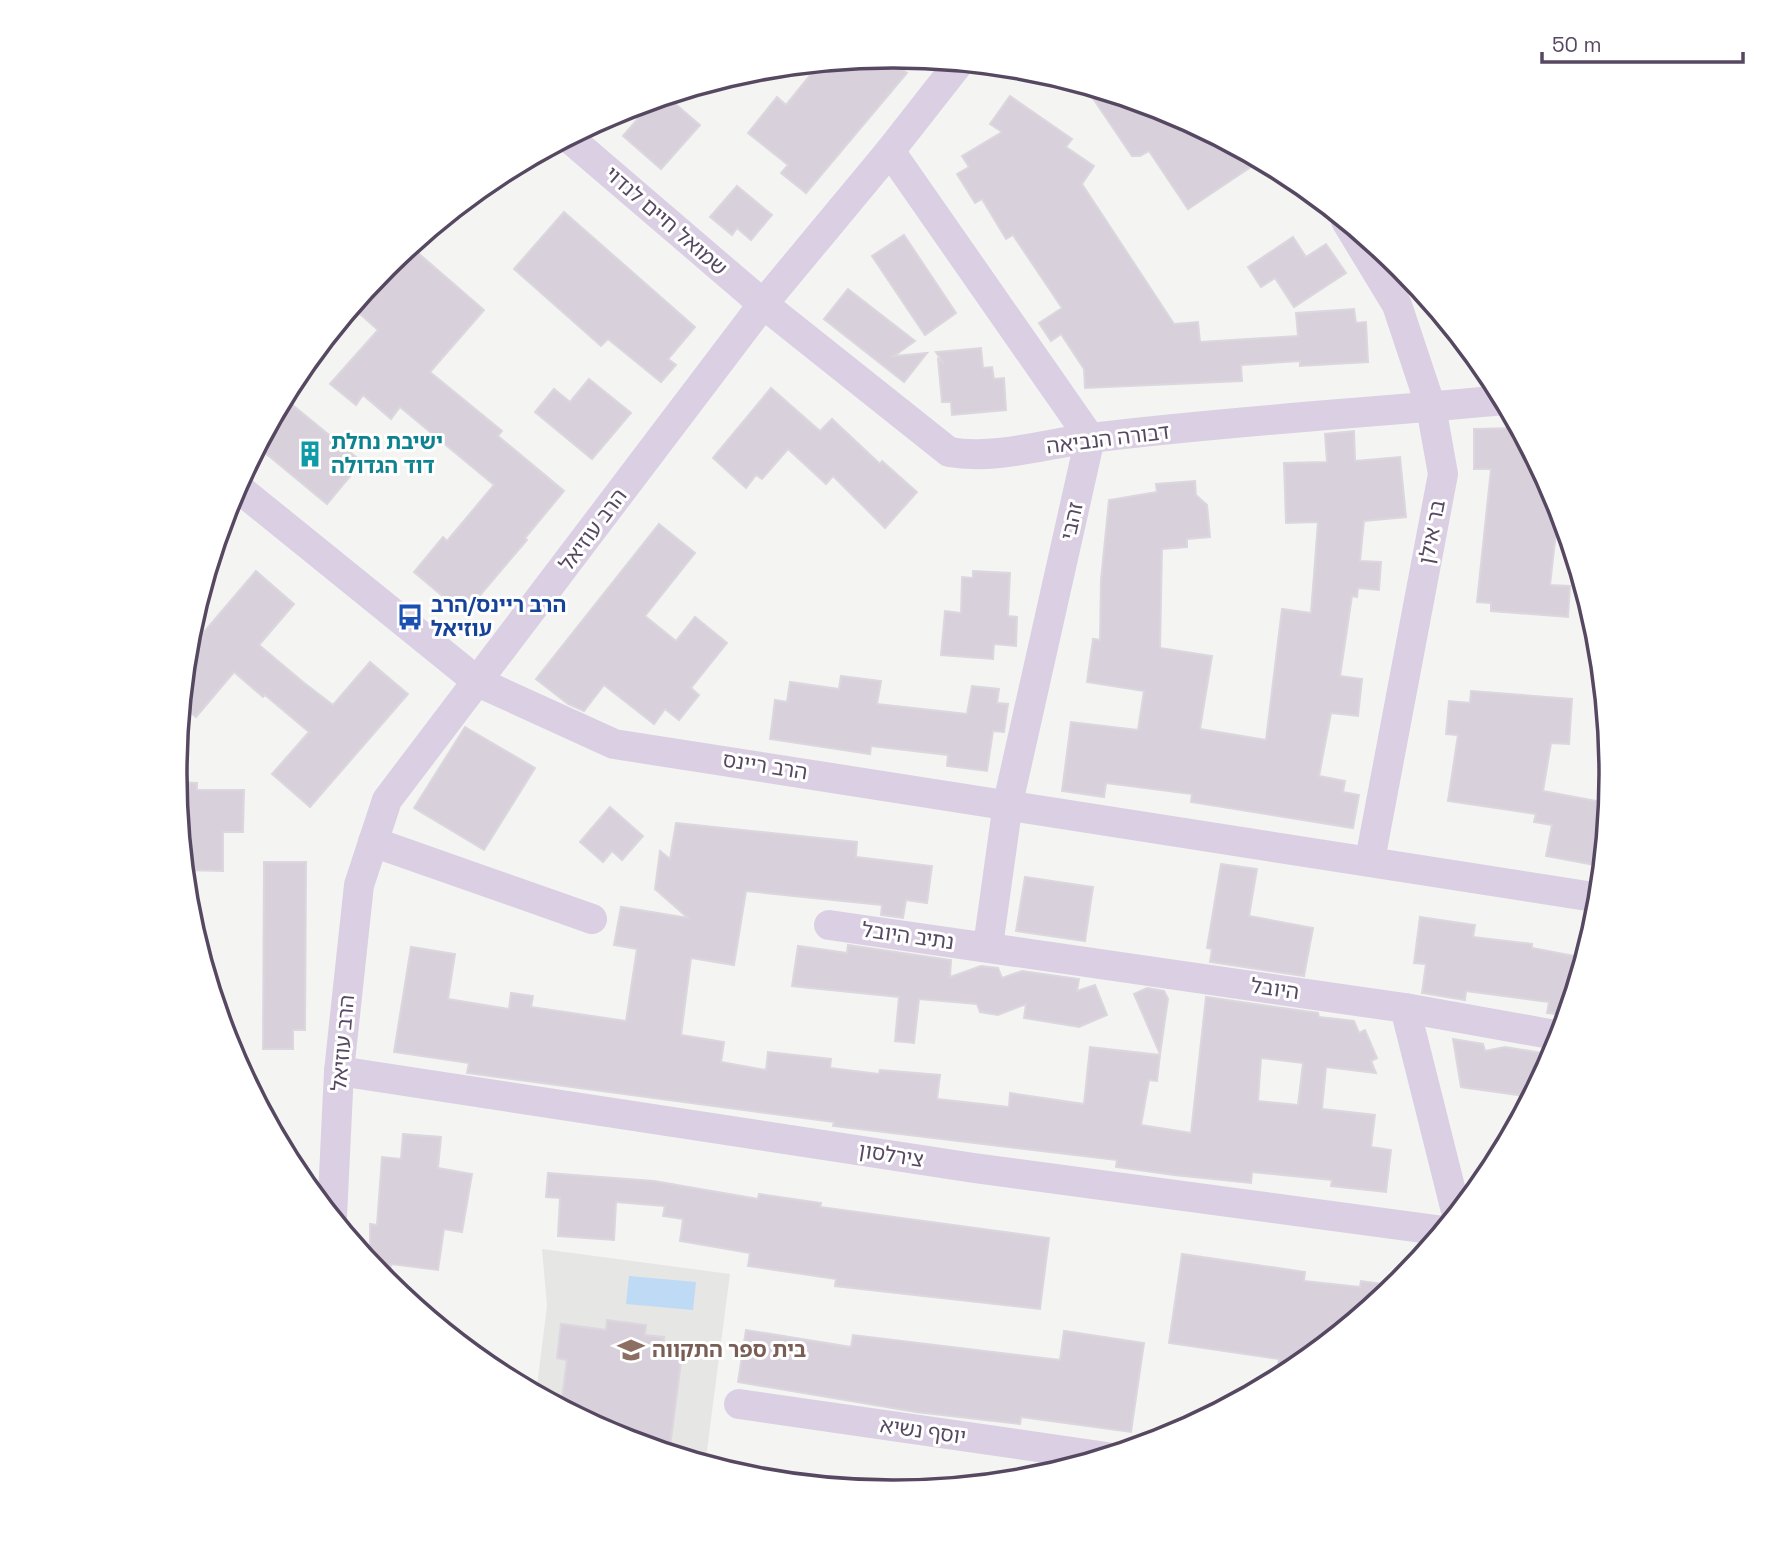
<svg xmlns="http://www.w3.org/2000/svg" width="1787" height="1549" font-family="'Space Grotesk','Noto Sans Hebrew',sans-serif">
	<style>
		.education { fill: #e6e6e4 }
		.green { fill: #bedaf5 }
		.building { fill: #d8d1db; stroke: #dcd6de; stroke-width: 2; fill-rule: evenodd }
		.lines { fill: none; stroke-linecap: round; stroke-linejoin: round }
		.minor { stroke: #dbd0e3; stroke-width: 30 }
		.labels { text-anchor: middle; stroke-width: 6; stroke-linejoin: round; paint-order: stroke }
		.street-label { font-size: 21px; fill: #574862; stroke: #fff }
		.culture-label { font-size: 21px; font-weight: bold; fill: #0d838f; stroke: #fff; text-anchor: start }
		.transit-label { font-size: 21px; font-weight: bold; fill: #164399; stroke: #fff; text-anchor: start }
		.education-label { font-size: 21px; font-weight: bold; fill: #785e54; stroke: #fff; text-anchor: start }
		.rim { fill: none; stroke: #574862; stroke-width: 3.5 }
	</style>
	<rect width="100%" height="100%" fill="#f4f5f2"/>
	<path class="education" d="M542,1249L730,1274L705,1465L618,1438L536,1394L547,1306Z"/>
	<path class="green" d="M629,1276L696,1282L693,1310L626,1304Z"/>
	<g class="building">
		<path d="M887,57L907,73L806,193L781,173L788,165L748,133L777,97L786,105L820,63Z"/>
		<path d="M1084,85L1169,111L1261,160L1188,209L1149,151L1140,156H1132Z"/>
		<path d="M666,96L700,125L661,169L623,136L654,100Z"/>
		<path d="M1010,96L1072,139L1066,147L1094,166L1082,184L1174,324L1198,322L1200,342L1298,336L1296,313L1354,309L1356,323L1366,322L1368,362L1300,366V361L1241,365L1242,381L1085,388L1084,369L1061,334L1051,341L1039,323L1062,308L1013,235L1006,239L982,199L975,203L957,174L969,167L962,156L1002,132L990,124Z"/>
		<path d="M737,186L772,215L751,240L737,228L732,235L710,217Z"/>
		<path d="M564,212L695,327L668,359L676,365L661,382L608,339L601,346L514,269Z"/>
		<path d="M904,235L956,313L925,335L872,256Z"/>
		<path d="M1293,237L1306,257L1326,244L1346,273L1294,307L1275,278L1261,287L1248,267Z"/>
		<path d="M410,246L484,310L430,372L502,431L498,436L564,491L525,538L527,540L464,614L414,572L443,537L447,541L494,485L400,407L391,419L363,395L356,405L330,384L378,330L352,307L386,266Z"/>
		<path d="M848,289L915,341L894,356L927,353L904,382L824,319Z"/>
		<path d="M981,348L983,368L992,367L994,379L1004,378L1006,410L952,415L951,402H942L938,359L944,364L936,352Z"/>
		<path d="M589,379L631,413L592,459L535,412L554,389L570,402Z"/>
		<path d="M771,388L820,431L832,419L880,464L882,461L917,492L885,528L833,476L826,484L788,449L762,479L756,475L746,488L713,458Z"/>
		<path d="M284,398L362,462L327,504L258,447Z"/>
		<path d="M1519,428L1559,506L1550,585L1570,586L1568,617L1491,611V603L1477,602L1491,469H1474V429Z"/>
		<path d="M1354,431L1355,461L1400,457L1406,517L1364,521L1360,561L1381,562L1379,590L1358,588L1357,597L1352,596L1340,676L1362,679L1358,716L1331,713L1319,776L1345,781L1343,792L1359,795L1353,828L1191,802L1192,794L1106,783L1104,797L1062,791L1071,722L1138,730L1144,691L1087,682L1093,639L1100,640L1101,580L1109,500L1157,492L1156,484L1195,481L1196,495L1207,505L1210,537L1187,539V547L1162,549L1160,648L1212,656L1200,729L1266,740L1282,609L1311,613L1318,522L1286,523L1284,463L1327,462L1325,434Z"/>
		<path d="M659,524L695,553L645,616L676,641L695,617L727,643L691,688L699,695L679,720L665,709L654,724L604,685L584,711L568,704L536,679Z"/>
		<path d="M256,571L294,604L259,645L303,682L333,705L370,662L408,694L310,807L272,774L309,732L265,695L263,697L234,672L196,717L182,705L187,652Z"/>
		<path d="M973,571L1010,573L1008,616L1017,617L1016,646L994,644L993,659L941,655L945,611L961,613L962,577L973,578Z"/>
		<path d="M841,676L881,681L877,704L967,714L972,686L999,689L997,703L1008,704L1004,732L993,731L987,771L947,766L948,755L871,746L870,754L770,739L775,700L787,702L790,682L839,689Z"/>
		<path d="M1471,691L1572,699L1569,744L1551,743L1543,791L1607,803L1595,865L1546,856L1552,825L1534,822L1536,814L1448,801L1458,735L1446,734L1449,701L1470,703Z"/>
		<path d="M465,727L535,768L484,850L414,808Z"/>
		<path d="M176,782L197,783V790H244L243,832H223V871L184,870Z"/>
		<path d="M610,807L643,836L622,860L612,851L603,862L580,842Z"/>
		<path d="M676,823L857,842L856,857L932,866L927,903L906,900L903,918L881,915L882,905L746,891L734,965L691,958L681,1035L724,1042L721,1062L766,1070L768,1052L831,1059L830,1068L879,1074L880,1070L940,1075L937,1099L1009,1107L1010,1093L1084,1104L1090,1047L1160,1055L1157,1081L1149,1080L1141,1125L1191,1133L1206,997L1318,1013L1319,1017L1354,1021L1359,1033L1365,1030L1377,1058L1371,1061L1376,1073L1326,1067L1322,1109L1375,1115L1371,1147L1391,1150L1386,1192L1331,1186L1332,1180L1252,1172L1251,1183L1174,1175L1116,1167L1117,1160L833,1126L834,1122L467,1073L469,1063L394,1052L411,947L455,954L448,999L509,1009L511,993L533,996L531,1007L626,1021L637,949L614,945L621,907L688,918L655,889L660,851L670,859ZM1261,1058L1303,1063L1298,1105L1258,1101Z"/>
		<path d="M264,862H306L305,1030H293V1049H263Z"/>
		<path d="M1221,864L1257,869L1249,916L1313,928L1304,976L1210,962L1212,949L1207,948Z"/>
		<path d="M1025,877L1093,887L1085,941L1016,931Z"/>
		<path d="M1420,917L1475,925L1473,937L1532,944V948L1585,958L1567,1016L1547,1013L1549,1002L1466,991L1465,1000L1422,993L1426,964L1414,963Z"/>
		<path d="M848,945L951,960L950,977L981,966L998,968L1002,978L1022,971L1079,979L1077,991L1095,985L1107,1015L1079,1027L1024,1018L1026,1004L998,1015L980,1012L977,1004L919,999L914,1043L895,1041L899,997L792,986L798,946L847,953Z"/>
		<path d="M1147,988L1164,991L1168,999L1160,1054L1134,994Z"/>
		<path d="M1453,1039L1483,1044L1485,1051L1505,1047L1554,1055L1532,1097L1461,1087Z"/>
		<path d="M403,1134L441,1137L438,1168L472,1174L462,1232L444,1229L438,1270L391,1264L390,1272L375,1270L370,1263V1224L377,1225L382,1157L401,1159Z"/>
		<path d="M548,1173L654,1181L758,1199L759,1194L821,1203L820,1207L1049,1238L1040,1309L835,1286L836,1279L748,1266L750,1253L680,1241L683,1219L663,1216L665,1206L616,1202L614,1240L558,1236L560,1198L546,1197Z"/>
		<path d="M1182,1254L1305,1272L1304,1281L1360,1287L1361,1281L1397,1286L1292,1372L1276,1381L1279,1359L1169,1343Z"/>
		<path d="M607,1320L646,1325L645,1335L664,1337L663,1345L683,1347L669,1454L618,1438L561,1407L567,1360L557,1358L561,1324L606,1330Z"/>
		<path d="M746,1330L851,1347L853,1335L1060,1360L1064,1331L1144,1343L1131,1432L1021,1417L1020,1424L916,1412L738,1382Z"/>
	</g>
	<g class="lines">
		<g class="minor">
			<path d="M568,137L763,304L949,452C996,460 1044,444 1091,438C1228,421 1367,413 1504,400"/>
			<path d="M890,151L1090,438L1008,803L988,946"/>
			<path d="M1346,221L1397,305L1431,407L1443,474L1370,860"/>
			<path d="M237,487L478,682L614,744L1600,898"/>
			<path d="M373,842L592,919"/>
			<path d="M829,925L1405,1008L1561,1036"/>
			<path d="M1405,1008L1457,1215"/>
			<path d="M339,1071L974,1168L1444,1231"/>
			<path d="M332,1217L339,1071L359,885L387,800L763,304L890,151L959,63"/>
			<path d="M739,1404L1107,1457"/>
		</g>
	</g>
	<defs>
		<g id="building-bare" transform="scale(2.1)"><path d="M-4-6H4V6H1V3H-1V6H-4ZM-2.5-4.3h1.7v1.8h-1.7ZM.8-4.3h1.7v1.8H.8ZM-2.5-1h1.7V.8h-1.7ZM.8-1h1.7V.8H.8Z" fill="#0f9aa8" stroke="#fff" stroke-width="2.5" paint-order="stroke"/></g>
		<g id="bus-bare" transform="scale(2.1)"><path d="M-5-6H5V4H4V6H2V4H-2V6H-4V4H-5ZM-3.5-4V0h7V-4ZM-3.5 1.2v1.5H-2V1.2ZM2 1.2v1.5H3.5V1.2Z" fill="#1a4fb4" stroke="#fff" stroke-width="2.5" paint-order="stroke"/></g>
		<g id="school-bare" transform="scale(2.1)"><path d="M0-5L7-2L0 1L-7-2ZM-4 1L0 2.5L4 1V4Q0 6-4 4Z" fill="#8d6e63" stroke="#fff" stroke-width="2.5" paint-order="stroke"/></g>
	</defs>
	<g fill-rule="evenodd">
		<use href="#building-bare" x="310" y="454"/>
		<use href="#bus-bare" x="410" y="617"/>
		<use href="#school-bare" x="631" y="1350"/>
	</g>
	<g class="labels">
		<g class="street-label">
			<text transform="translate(666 221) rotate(41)" y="7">שמואל חיים לנדוי</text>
			<text transform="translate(1108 439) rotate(-7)" y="7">דבורה הנביאה</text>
			<text transform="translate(1072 521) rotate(-77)" y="7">זהבי</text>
			<text transform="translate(593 530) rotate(-53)" y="7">הרב עוזיאל</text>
			<text transform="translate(1432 532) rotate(-79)" y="7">בר אילן</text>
			<text transform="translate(765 766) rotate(9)" y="7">הרב ריינס</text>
			<text transform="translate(908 936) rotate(8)" y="7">נתיב היובל</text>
			<text transform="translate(1275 989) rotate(8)" y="7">היובל</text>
			<text transform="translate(343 1043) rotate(-85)" y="7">הרב עוזיאל</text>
			<text transform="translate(891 1155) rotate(9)" y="7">צירלסון</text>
			<text transform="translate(923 1431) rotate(8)" y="7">יוסף נשיא</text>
		</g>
		<g class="culture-label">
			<text x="331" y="449">ישיבת נחלת<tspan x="331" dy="24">דוד הגדולה</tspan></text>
		</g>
		<g class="transit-label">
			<text x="431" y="612">הרב ריינס/הרב<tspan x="431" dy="24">עוזיאל</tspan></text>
		</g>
		<g class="education-label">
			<text x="652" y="1357">בית ספר התקווה</text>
		</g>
	</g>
	<path d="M0 0H1787V1549H0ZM187 774a706 706 0 1 1 1412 0a706 706 0 1 1-1412 0Z" fill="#fff" fill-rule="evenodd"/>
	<path class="rim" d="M187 774a706 706 0 1 1 1412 0a706 706 0 1 1-1412 0Z"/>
	<path d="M1542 52v10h201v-10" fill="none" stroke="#574862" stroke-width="3.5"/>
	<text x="1552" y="52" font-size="21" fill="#574862" stroke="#ffffff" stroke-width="5" paint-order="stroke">50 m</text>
</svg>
